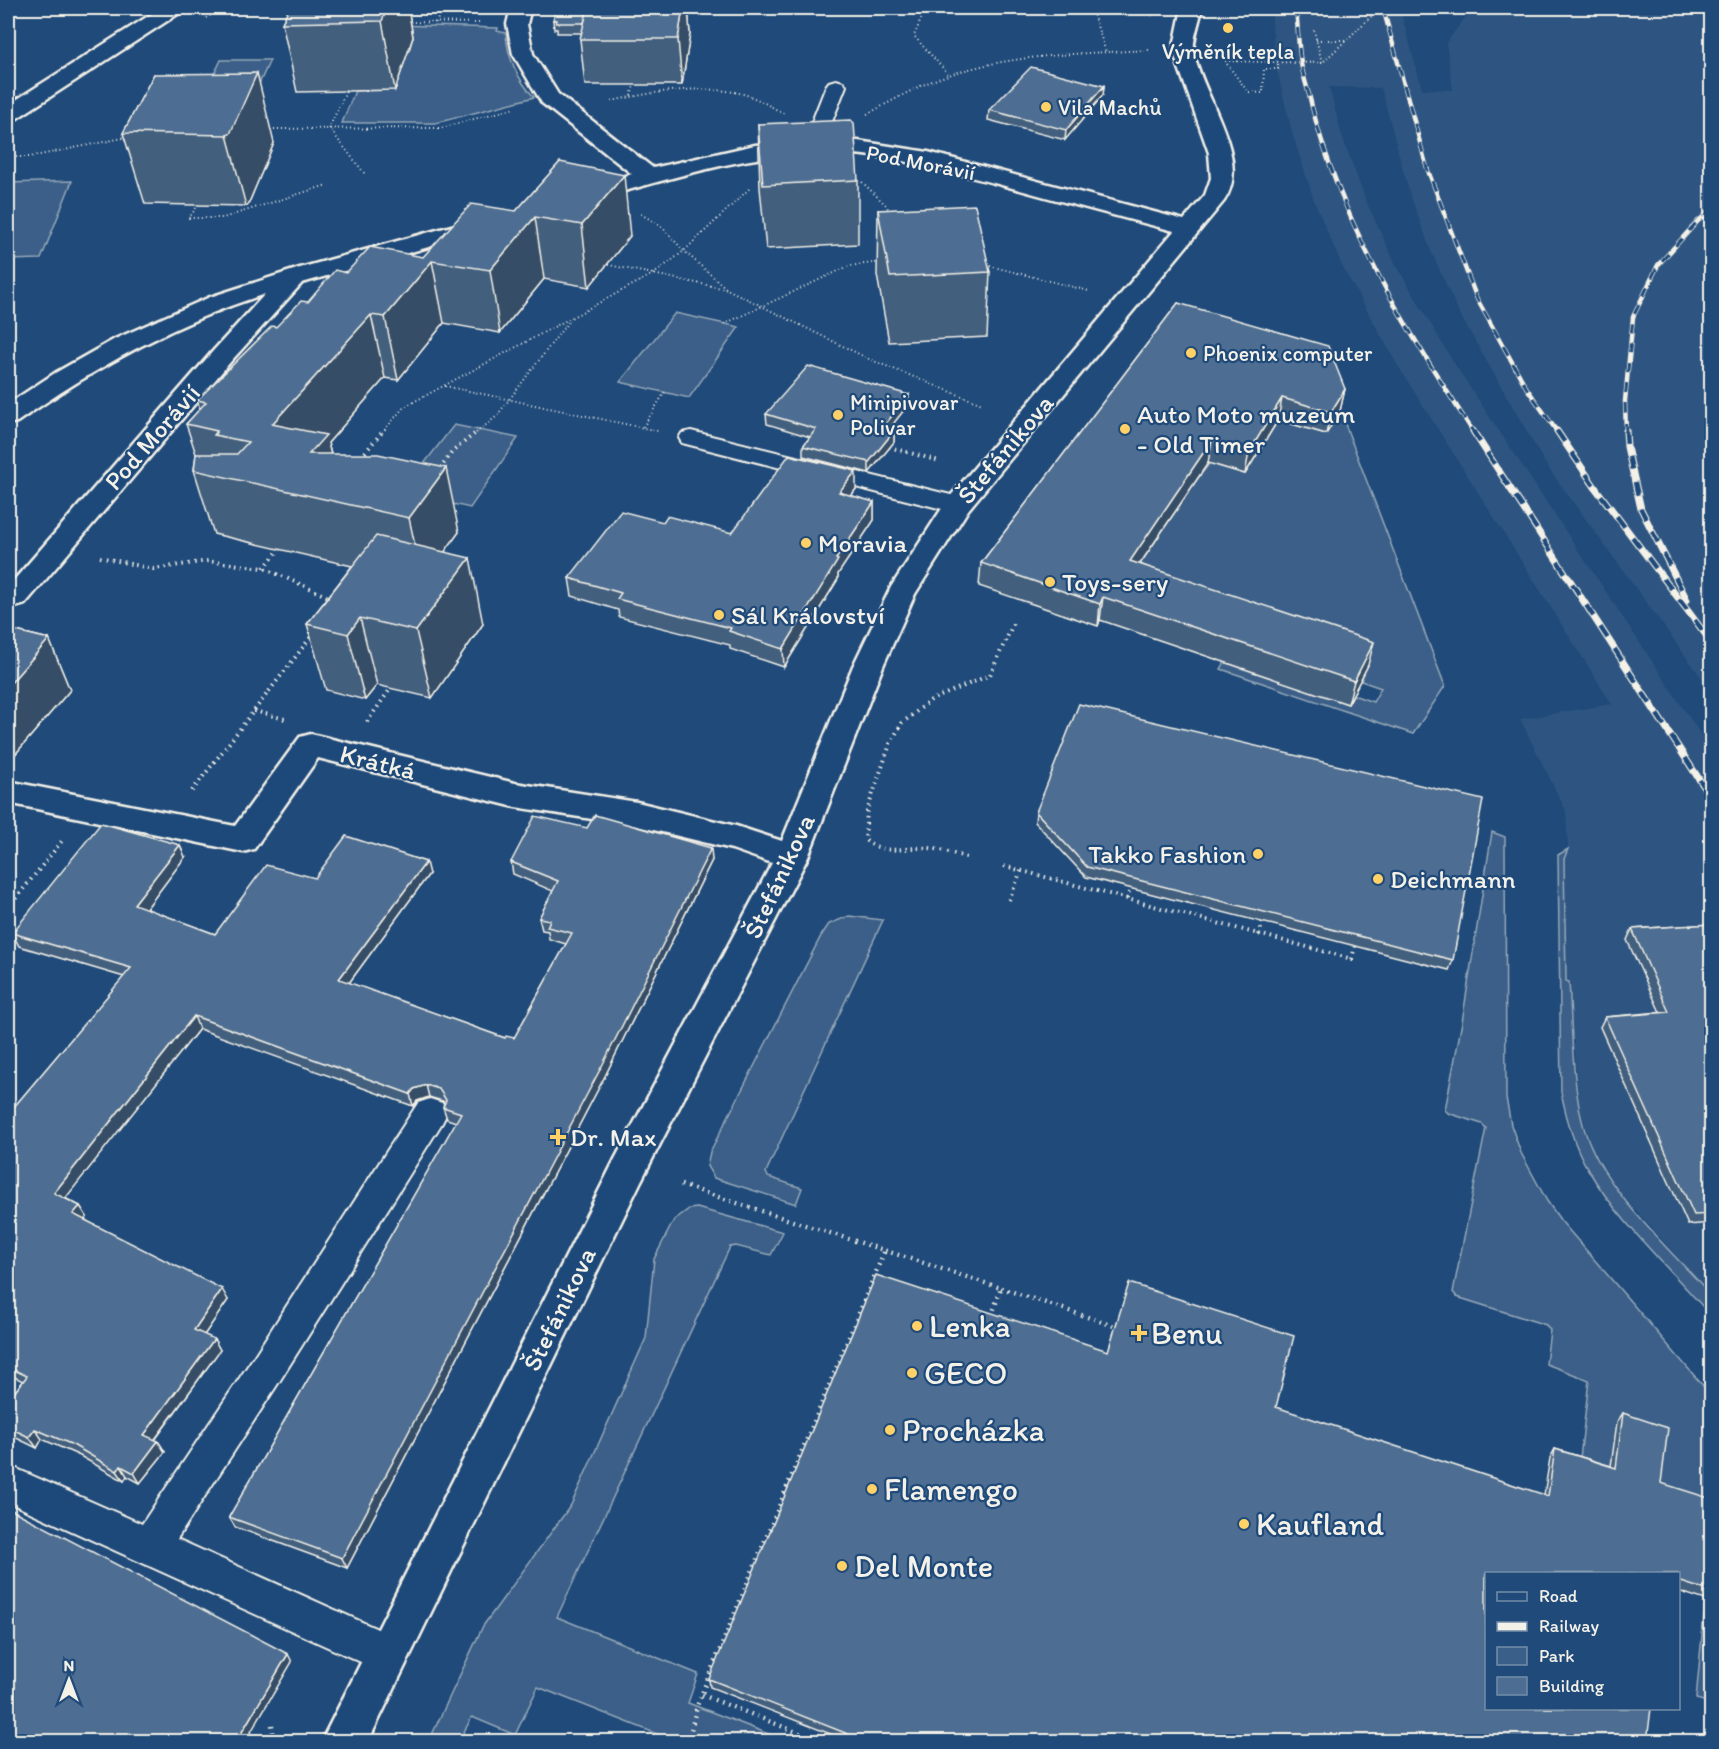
<svg xmlns="http://www.w3.org/2000/svg" width="1719" height="1749" font-family="Itim,sans-serif">
	<style>
		.built { fill: #2d5581 }
		.green { fill: #3a5f88; stroke: #97a8b8; stroke-width: 1.5 }
		.lines { fill: none; stroke-linecap: round; stroke-linejoin: round }
		.service-casing { stroke: #f4f1e8; stroke-width: 4 }
		.minor-casing { stroke: #f4f1e8; stroke-width: 5 }
		.secondary-casing { stroke: #f4f1e8; stroke-width: 5 }
		.path-far2 { stroke: #f4f1e8; stroke-width: 2; stroke-dasharray: 1 3; stroke-linecap: butt }
		.path-far1 { stroke: #f4f1e8; stroke-width: 4; stroke-dasharray: 1.5 4.5; stroke-linecap: butt }
		.path { stroke: #f4f1e8; stroke-width: 4.5; stroke-dasharray: 1.5 5; stroke-linecap: butt }
		.service { fill: #1f4a7a; fill-rule: evenodd }
		.minor { fill: #1f4a7a; fill-rule: evenodd }
		.secondary { fill: #1f4a7a; fill-rule: evenodd }
		.rail-far1-casing { stroke: #f4f1e8; stroke-width: 4.5 }
		.rail-casing { stroke: #f4f1e8; stroke-width: 7 }
		.rail-far1 { stroke: #1f4a7a; stroke-width: 3; stroke-dasharray: 10; stroke-linecap: butt }
		.rail { stroke: #1f4a7a; stroke-width: 4.5; stroke-dasharray: 13; stroke-linecap: butt }
		.wall { fill: #425f7e; stroke: #f4f1e8; stroke-width: 1.5 }
		.shaded-wall { fill: #364d66; stroke: #f4f1e8; stroke-width: 1.5 }
		.building { fill: #4d6e92; stroke: #f4f1e8; stroke-width: 1.5 }
		.poi-dot { fill: #ffd166; stroke: #1f4a7a; stroke-width: 2 }
		.labels { text-anchor: middle; stroke-width: 4.5; stroke-linejoin: round; paint-order: stroke }
		.far-poi-label { font-size: 22px; fill: #f4f1e8; stroke: #1f4a7a; text-anchor: start }
		.far-street-label { font-size: 22px; fill: #f4f1e8; stroke: #1f4a7a }
		.poi-label { font-size: 26px; fill: #f4f1e8; stroke: #1f4a7a; text-anchor: start }
		.street-label { font-size: 26px; fill: #f4f1e8; stroke: #1f4a7a }
		.near-poi-label { font-size: 32px; fill: #f4f1e8; stroke: #1f4a7a; text-anchor: start }
	</style>
	<rect width="100%" height="100%" fill="#1f4a7a"/>
	<filter id="ink" filterUnits="userSpaceOnUse"><feTurbulence type="fractalNoise" baseFrequency=".0167" numOctaves="2"/><feDisplacementMap in="SourceGraphic" scale="12" xChannelSelector="R" yChannelSelector="G"/><feConvolveMatrix kernelMatrix="1 2 1 2 8 2 1 2 1" color-interpolation-filters="sRGB"/></filter>
	<g filter="url(#ink)">
		<path class="built" d="M1271,8H1400L1422,89L1453,90L1446,43L1472,8H1711V691L1546,465L1459,313L1431,251L1409,192L1381,88L1329,87L1342,136L1366,201L1395,263L1452,360L1711,750V1295L1617,1189L1591,1145L1579,1106L1569,983L1566,982L1564,859L1568,849L1566,811L1520,719L1612,704L1398,366L1342,266L1315,203L1293,136L1275,62Z"/>
		<g class="green">
			<path d="M394,25L498,28L497,31L506,33C507,57 518,80 534,97L436,123H342L355,91L395,90L407,48H410L412,40Z"/>
			<path d="M221,60H270L251,102L210,83Z"/>
			<path d="M72,181L41,259L8,260V183Z"/>
			<path d="M675,313L739,327L689,398L620,382Z"/>
			<path d="M1340,411L1445,686L1413,734L1221,669L1225,662L1348,704L1353,695L1373,702L1381,688L1361,681L1367,665L1127,583L1195,482L1210,463L1245,474L1275,425L1250,412L1326,434Z"/>
			<path d="M454,425L518,438L470,508L402,492Z"/>
			<path d="M1492,832L1505,837L1506,1098L1511,1125L1521,1153L1547,1201L1561,1221L1711,1395V1510L1579,1467L1589,1380L1546,1364L1550,1330L1546,1325L1457,1297L1453,1292L1486,1128L1482,1124L1448,1113L1445,1110L1462,1022Z"/>
			<path d="M1568,849L1564,859L1566,981L1569,982C1572,1026 1572,1088 1584,1128C1603,1190 1669,1248 1711,1295V1316C1672,1271 1619,1222 1589,1171C1574,1147 1567,1120 1561,1092L1558,855Z"/>
			<path d="M849,916L883,920L766,1172L768,1177L802,1188L796,1204L714,1178L707,1166L710,1152L821,936L829,924Z"/>
			<path d="M697,1208L783,1232L771,1255L736,1246L730,1247L557,1617L698,1674L688,1703L787,1741H675L538,1687L515,1735L472,1717L459,1741H429L483,1626L571,1505L646,1338L654,1259L674,1220L689,1209Z"/>
			<path d="M1711,1539V1703L1696,1699Z"/>
		</g>
		<g class="lines">
			<g class="service-casing">
				<g id="service">
					<path d="M836,80L843,82L846,86L822,147L819,151H805L802,147L826,86L829,82Z"/>
					<path d="M691,431L967,499L971,505L967,511L958,513L682,443L679,438L682,433Z"/>
					<path d="M430,1099L442,1103L447,1113L442,1123L279,1382L177,1539L402,1640L408,1654L402,1668L388,1674L374,1668L8,1502V1465L142,1524L253,1358L418,1103Z"/>
				</g>
			</g>
			<g class="minor-casing">
				<g id="minor">
					<path d="M511,8H531L527,24L533,54L558,94L653,168L755,145L815,139L858,141L928,152L1184,220L1205,195L1211,178L1209,153L1173,51L1182,8H1202C1200,21 1192,39 1194,53C1202,96 1253,159 1224,201L968,510L915,594L883,666L808,857L641,1181L368,1742H321L615,1159L772,863L732,849L637,826L515,807L318,758L254,849L243,852L8,803V781L235,826L300,737L311,734L515,783L637,802L736,826L782,841L853,666L891,587L948,499L1174,231C1115,216 1056,200 998,184C938,169 876,150 814,153C734,156 660,183 583,202L575,200L572,195L575,190L632,174L542,103L513,54L507,24Z"/>
					<path d="M484,217L492,219L496,224L492,229L302,283L232,360L25,604L15,607L8,605V587L214,350L265,294C176,322 94,368 17,422L8,424V404L55,373L115,339L210,297L300,268Z"/>
				</g>
			</g>
			<g class="secondary-casing">
				<path id="secondary" d="M161,8H184L181,12L16,119L8,120V105Z"/>
			</g>
			<g class="path-far2">
				<path d="M926,8L914,36L949,75"/>
				<path d="M1091,8L1106,52"/>
				<path d="M1149,8L1152,16"/>
				<path d="M206,18L223,8"/>
				<path d="M406,22L482,23"/>
				<path d="M436,23L442,8"/>
				<path d="M1314,30L1322,63"/>
				<path d="M1316,40H1347"/>
				<path d="M1225,61L1322,63L1380,8"/>
				<path d="M1227,64L1248,92L1263,93L1264,69H1278V63"/>
				<path d="M346,92L329,128L365,174"/>
				<path d="M631,96L634,86"/>
				<path d="M612,101C652,92 702,84 743,94C758,98 771,107 785,114"/>
				<path d="M867,114C889,103 910,90 932,81C1001,54 1076,54 1149,50"/>
				<path d="M266,129L441,128L514,108"/>
				<path d="M8,157H30L128,137"/>
				<path d="M862,182L886,205L891,214"/>
				<path d="M196,208L189,218H223L327,185"/>
				<path d="M641,214L661,226L684,251L727,289L871,360L982,404"/>
				<path d="M604,264L726,289"/>
				<path d="M986,265L1089,291"/>
				<path d="M724,324L849,266L881,262"/>
				<path d="M445,386L658,431"/>
				<path d="M643,427L665,392"/>
				<path d="M382,433L404,407L655,273L684,251L750,188"/>
				<path d="M476,433L496,417L568,322"/>
			</g>
			<g class="path-far1">
				<path d="M889,447L939,461"/>
				<path d="M361,457L383,431"/>
				<path d="M440,469L452,452L478,431"/>
				<path d="M100,557L153,569L208,561L264,568L333,599"/>
				<path d="M264,568L282,546"/>
				<path d="M254,711L285,719"/>
				<path d="M367,722L391,688"/>
				<path d="M192,791L314,633"/>
				<path d="M966,857C954,854 941,849 929,848C905,846 886,857 865,840L867,811L890,744L902,723L931,700L990,675L1013,624"/>
				<path d="M1004,866L1352,959L1355,946"/>
				<path d="M1127,899L1130,889"/>
				<path d="M1009,900L1021,871"/>
				<path d="M8,908L62,841"/>
				<path d="M1259,935L1263,922"/>
			</g>
			<g class="path">
				<path d="M681,1185L1001,1288L992,1315"/>
				<path d="M1001,1288L1117,1327"/>
				<path d="M702,1695L822,1742"/>
				<path d="M272,1725L274,1742"/>
				<path d="M688,1742L697,1706L706,1683L885,1250"/>
			</g>
			<use href="#service" class="service"/>
			<use href="#minor" class="minor"/>
			<use href="#secondary" class="secondary"/>
			<g class="rail-far1-casing">
				<g id="rail-far1">
					<path d="M1296,8C1298,26 1298,45 1301,63C1303,77 1309,92 1312,107C1344,229 1405,328 1474,433"/>
					<path d="M1383,8L1427,168L1477,299L1526,387L1558,433"/>
					<path d="M1626,433L1625,401L1633,317L1658,265L1698,221L1712,210"/>
				</g>
			</g>
			<g class="rail-casing">
				<g id="rail">
					<path d="M1473,431L1712,799"/>
					<path d="M1557,431L1597,490L1712,643"/>
					<path d="M1626,431L1627,447L1641,509L1687,600"/>
				</g>
			</g>
			<use href="#rail-far1" class="rail-far1"/>
			<use href="#rail" class="rail"/>
		</g>
		<g class="wall">
			<path d="M289,8H408L413,37L395,90L297,92L282,23Z"/>
			<path d="M683,8H688L690,34L682,85H585L580,39L582,33H557V29H554L553,20Z"/>
			<path d="M154,74L274,143L248,205L246,206L145,204L123,133Z"/>
			<path d="M1104,86L1103,95L1065,140L988,120L989,110Z"/>
			<path d="M758,124L858,180V244L766,249L760,188Z"/>
			<path d="M560,162L630,236L589,287L544,279L500,333L444,323L398,380L385,378L328,443L331,454L459,532L444,552L483,624L432,698L377,685L365,700L326,690L307,624L352,566L214,534L194,470L196,454L186,424L200,409L197,400L276,327L346,273L423,257L516,211Z"/>
			<path d="M878,210L990,272L987,337L889,342L877,275Z"/>
			<path d="M1178,303L1345,389L1340,411L1326,434L1278,420L1245,474L1208,463L1140,564L1368,665L1348,704L1100,620L1098,626L979,586L981,563Z"/>
			<path d="M908,405L888,430L894,431V442L869,473L803,456V446L810,437L767,424L766,414Z"/>
			<path d="M856,489L851,496L874,502V520L838,574V579L784,667L730,649V645L619,617L618,610L572,596L569,578L663,522L732,533Z"/>
			<path d="M8,629L49,639L70,690L12,758L8,757Z"/>
			<path d="M1036,812L1453,960L1449,970L1086,877L1035,822Z"/>
			<path d="M185,857L146,909L215,934L315,878L429,874L349,983L505,1038H514L566,944L549,939L548,931L542,930L539,918L553,891L513,874L511,862L712,860L605,1076L347,1568L235,1527L229,1517L456,1122L447,1119L443,1107L444,1104L443,1101L429,1097L417,1101L413,1106L199,1029L65,1198L80,1206L87,1217L85,1220L228,1300L204,1335L214,1339L220,1350L155,1440L158,1441L165,1452L140,1483L127,1476L124,1481L80,1456L42,1439L37,1448L8,1434V1401L23,1381L8,1374V1114L124,977L19,946L12,933Z"/>
			<path d="M1712,924V1223L1688,1225L1600,1027L1605,1017L1660,1012L1627,940L1632,929Z"/>
			<path d="M1623,1413L1661,1483L1712,1592L1705,1600L1678,1591V1574H1486L1647,1742H851L710,1687L709,1679L1544,1495L1550,1458L1555,1449L1611,1466L1617,1422Z"/>
		</g>
		<g class="shaded-wall">
			<path d="M387,8H408L413,37L395,90L382,21Z"/>
			<path d="M683,8H688L690,34L682,85L678,39Z"/>
			<path d="M257,73L274,143L248,205L246,206L227,135Z"/>
			<path d="M1104,86L1103,95L1065,140L1066,130Z"/>
			<path d="M624,175L630,236L589,287L582,225Z"/>
			<path d="M535,217L544,279L500,333L490,270Z"/>
			<path d="M432,261L444,323L398,380L385,317Z"/>
			<path d="M371,315L385,378L328,443L342,499L272,424Z"/>
			<path d="M1345,389L1340,411L1326,434L1331,412Z"/>
			<path d="M909,395L908,405L882,438V428Z"/>
			<path d="M1282,398L1278,420L1245,474L1249,452Z"/>
			<path d="M894,431V442L869,473V462Z"/>
			<path d="M1212,440L1208,463L1127,583L1130,561Z"/>
			<path d="M446,468L459,532L423,582L409,518Z"/>
			<path d="M856,471V489L839,511V492Z"/>
			<path d="M874,502V520L838,574V579L784,667L783,649L836,559Z"/>
			<path d="M470,558L483,624L432,698L416,631Z"/>
			<path d="M1103,597L1100,620L1098,626L1100,604Z"/>
			<path d="M360,618L377,685L365,700L348,634Z"/>
			<path d="M49,639L70,690L12,758L8,749V686Z"/>
			<path d="M1374,642L1368,665L1348,704L1354,681Z"/>
			<path d="M180,845L185,857L140,917L134,904Z"/>
			<path d="M711,848L712,860L605,1076L347,1568L342,1558Z"/>
			<path d="M426,862L429,874L343,991L339,979Z"/>
			<path d="M194,1016L199,1029L61,1204L54,1193Z"/>
			<path d="M426,1085L429,1097L417,1101L413,1106L410,1094L414,1089Z"/>
			<path d="M80,1206L87,1217L80,1226L73,1214Z"/>
			<path d="M222,1289L228,1300L200,1341L194,1330Z"/>
			<path d="M214,1339L220,1350L150,1446L144,1435Z"/>
			<path d="M35,1429L42,1439L37,1448L29,1437Z"/>
			<path d="M158,1441L165,1452L140,1483L134,1473Z"/>
			<path d="M121,1466L127,1476L124,1481L117,1471Z"/>
			<path d="M288,1654L292,1662L245,1742H236Z"/>
		</g>
		<g class="building">
			<path d="M289,8H387L382,21L282,23Z"/>
			<path d="M556,8H588L584,23H556L557,20H553Z"/>
			<path d="M588,8H683L678,39H580Z"/>
			<path d="M1031,67L1104,86L1066,130L989,110Z"/>
			<path d="M257,73L230,134L227,135L123,133L154,74Z"/>
			<path d="M851,120L854,123L858,180L763,185L758,124Z"/>
			<path d="M560,162L624,175L582,225L535,217L490,270L432,261L385,317L371,315L272,424L326,435L309,454H378L446,468L409,518L194,470L196,454H237L248,442L214,435L217,431L186,424L206,402L197,400L272,326L276,327L301,301L308,302L335,270L346,273L370,247L423,257L471,204L516,211Z"/>
			<path d="M975,205L990,272L890,277L878,210Z"/>
			<path d="M1178,303L1328,346L1345,389L1331,412L1282,398L1249,452L1212,440L1130,561L1374,642L1354,681L1103,597L1100,604L981,563Z"/>
			<path d="M808,366L909,395L882,428L894,431L869,462L803,446L816,429L766,414Z"/>
			<path d="M789,455L856,471L839,492L874,502L836,559L838,560L783,649L729,631L731,628L617,599L621,593L569,578L621,511L663,522L667,516L732,533Z"/>
			<path d="M376,536L470,558L416,631L360,618L348,634L307,624Z"/>
			<path d="M8,629L49,639L8,686Z"/>
			<path d="M1079,704L1483,800L1453,960L1087,867L1036,812Z"/>
			<path d="M595,815L711,848L603,1064L342,1558L229,1517L461,1113L443,1107L446,1100L439,1089L426,1085L414,1089L410,1094L194,1016L54,1193L80,1206L73,1214L222,1289L194,1330L214,1339L144,1435L158,1441L134,1473L121,1466L117,1471L73,1445L35,1429L29,1437L8,1427V1401L27,1376L8,1367V1114L131,968L12,933L101,823L180,845L134,904L215,934L266,865L315,878L346,836L426,862L339,979L505,1038L506,1036L514,1038L572,933L547,927L550,920L539,918L558,881L511,862L535,816L587,828Z"/>
			<path d="M1712,924V1214L1694,1215L1605,1017L1669,1012L1632,929Z"/>
			<path d="M876,1275L1108,1351L1129,1283L1294,1336L1276,1407L1548,1496L1555,1449L1616,1468L1623,1413L1668,1428L1661,1483L1712,1499V1592L1678,1581V1574H1486V1708H1651L1647,1742H868L709,1679Z"/>
			<path d="M8,1508L288,1654L236,1742H8Z"/>
		</g>
	</g>
	<g class="poi-dot">
		<circle cx="1228" cy="28" r="6"/>
		<circle cx="1046" cy="107" r="6"/>
		<circle cx="1191" cy="353" r="6"/>
		<circle cx="838" cy="415" r="6"/>
		<circle cx="1125" cy="429" r="6"/>
		<circle cx="806" cy="543" r="6"/>
		<circle cx="1050" cy="582" r="6"/>
		<circle cx="719" cy="615" r="6"/>
		<circle cx="1258" cy="854" r="6"/>
		<circle cx="1378" cy="879" r="6"/>
		<path d="M555 1128h6v6h6v6h-6v6h-6v-6h-6v-6h6z"/>
		<circle cx="917" cy="1326" r="6"/>
		<path d="M1136 1324h6v6h6v6h-6v6h-6v-6h-6v-6h6z"/>
		<circle cx="912" cy="1373" r="6"/>
		<circle cx="890" cy="1430" r="6"/>
		<circle cx="872" cy="1489" r="6"/>
		<circle cx="1244" cy="1524" r="6"/>
		<circle cx="842" cy="1566" r="6"/>
	</g>
	<g class="labels">
		<g class="far-poi-label">
			<text x="1228" y="59" text-anchor="middle">Výměník tepla</text>
			<text x="1058" y="115">Vila Machů</text>
			<text x="1203" y="361">Phoenix computer</text>
			<text x="850" y="410">Minipivovar<tspan x="850" dy="25">Polivar</tspan></text>
		</g>
		<g class="far-street-label">
			<text transform="translate(921 162) rotate(11)" y="8">Pod Morávií</text>
		</g>
		<g class="poi-label">
			<text x="1137" y="423">Auto Moto muzeum<tspan x="1137" dy="30">- Old Timer</tspan></text>
			<text x="818" y="552">Moravia</text>
			<text x="1062" y="591">Toys-sery</text>
			<text x="731" y="624">Sál Království</text>
			<text x="1246" y="863" text-anchor="end">Takko Fashion</text>
			<text x="1390" y="888">Deichmann</text>
			<text x="570" y="1146">Dr. Max</text>
		</g>
		<g class="street-label">
			<text transform="translate(152 437) rotate(-49)" y="9">Pod Morávií</text>
			<text transform="translate(1005 449) rotate(-50)" y="9">Štefánikova</text>
			<text transform="translate(378 762) rotate(14)" y="9">Krátká</text>
			<text transform="translate(779 876) rotate(-65)" y="9">Štefánikova</text>
			<text transform="translate(559 1309) rotate(-64)" y="9">Štefánikova</text>
		</g>
		<g class="near-poi-label">
			<text x="929" y="1337">Lenka</text>
			<text x="1151" y="1344">Benu</text>
			<text x="924" y="1384">GECO</text>
			<text x="902" y="1441">Procházka</text>
			<text x="884" y="1500">Flamengo</text>
			<text x="1256" y="1535">Kaufland</text>
			<text x="854" y="1577">Del Monte</text>
		</g>
	</g>
	<rect width="1719" height="1749" fill="none" stroke="#1f4a7a" stroke-width="30"/>
	<rect x="15" y="15" width="1689" height="1719" fill="none" stroke="#f4f1e8" stroke-width="2" filter="url(#ink)"/>
	<rect x="1485" y="1572" width="195" height="138" fill="#1f4a7a" stroke="#748da6" stroke-width="1.5"/>
	<rect x="1497" y="1592" width="30" height="9" fill="#1f4a7a" stroke="#748da6" stroke-width="1.5"/>
	<text x="1539" y="1602" font-size="18" fill="#f4f1e8">Road</text>
	<rect x="1497" y="1622" width="30" height="9" fill="#f4f1e8" stroke="#748da6" stroke-width="1.5"/>
	<text x="1539" y="1632" font-size="18" fill="#f4f1e8">Railway</text>
	<rect x="1497" y="1647" width="30" height="18" fill="#3a5f88" stroke="#748da6" stroke-width="1.5"/>
	<text x="1539" y="1662" font-size="18" fill="#f4f1e8">Park</text>
	<rect x="1497" y="1677" width="30" height="18" fill="#4d6e92" stroke="#748da6" stroke-width="1.5"/>
	<text x="1539" y="1692" font-size="18" fill="#f4f1e8">Building</text>
	<g transform="translate(69 1680)" stroke="#1f4a7a" stroke-width="4.5" paint-order="stroke">
	<path d="M0-4.5L10 22L0 15L-10 22Z" fill="#f4f1e8"/>
	<text y="-9" font-size="16" font-weight="bold" text-anchor="middle" fill="#f4f1e8">N</text>
	</g>
</svg>
